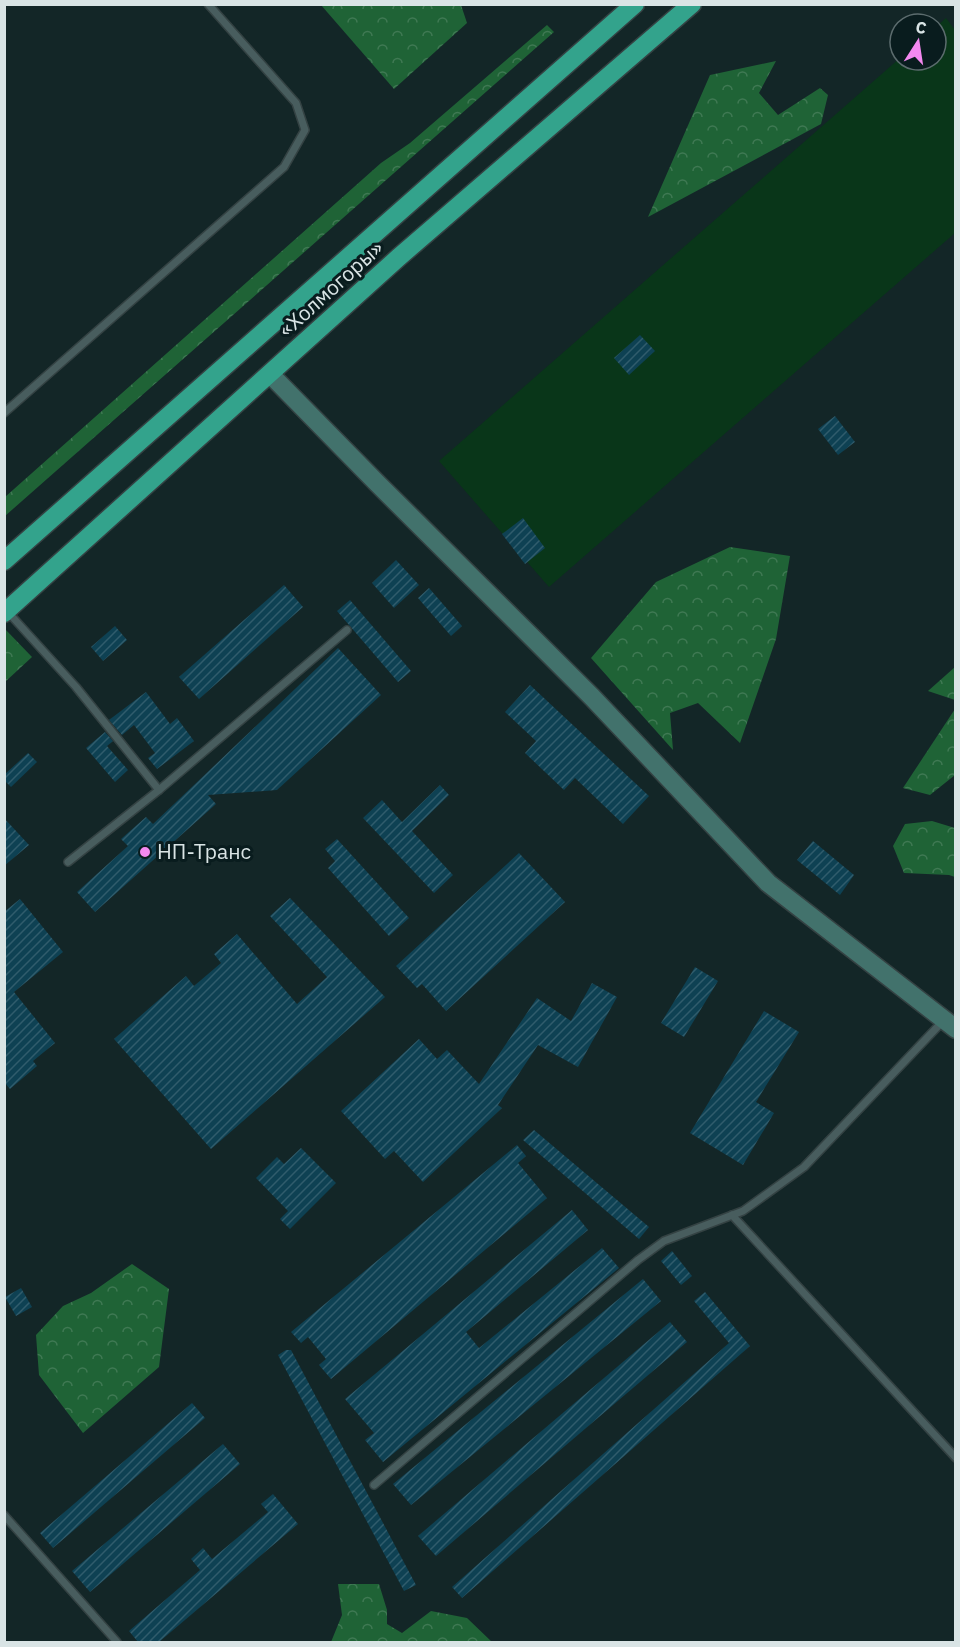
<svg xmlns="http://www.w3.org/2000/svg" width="960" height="1647" font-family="'IBM Plex Sans',sans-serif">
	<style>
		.green { fill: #093619 }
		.forest { fill: url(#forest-crowns) }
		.building { fill: url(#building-hatch) }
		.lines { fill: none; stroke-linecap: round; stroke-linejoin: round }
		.lane-casing { stroke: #344243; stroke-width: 10 }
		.secondary-casing { stroke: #344243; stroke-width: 21 }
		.highway-casing { stroke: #344243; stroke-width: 21 }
		.lane { stroke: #485d5e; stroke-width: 7 }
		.secondary { stroke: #42726c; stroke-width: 18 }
		.highway { stroke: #33a38c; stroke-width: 18 }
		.poi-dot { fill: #f489f0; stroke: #091c1e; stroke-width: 2 }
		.labels { text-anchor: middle; stroke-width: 6; stroke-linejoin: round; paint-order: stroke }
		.street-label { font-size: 21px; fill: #d9e4e5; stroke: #091c1e }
		.poi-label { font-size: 21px; fill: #d9e4e5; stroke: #091c1e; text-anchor: start }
	</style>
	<defs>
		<pattern id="forest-crowns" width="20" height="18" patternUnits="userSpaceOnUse" patternTransform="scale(1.5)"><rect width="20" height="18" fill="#1f6336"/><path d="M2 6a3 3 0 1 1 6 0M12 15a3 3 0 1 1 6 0" fill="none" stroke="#3f7953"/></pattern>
		<pattern id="building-hatch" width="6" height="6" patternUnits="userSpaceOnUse" patternTransform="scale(1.5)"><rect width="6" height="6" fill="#0e4153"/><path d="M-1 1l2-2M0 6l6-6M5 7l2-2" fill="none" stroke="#305c6c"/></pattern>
	</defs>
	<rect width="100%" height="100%" fill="#132627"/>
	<path class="green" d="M946,18L955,30V233L549,587L439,461L900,58V60H936V27Z"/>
	<g class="forest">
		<path d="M321,5H461L467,23L394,89Z"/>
		<path d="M547,25L554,32L5,516V497L381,163L410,143Z"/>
		<path d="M776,61L759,93L778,115L820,88L828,95L821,124L648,217L710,75Z"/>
		<path d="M730,547L790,556L776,639L740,743L698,703L670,713L673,750L591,658L656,582Z"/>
		<path d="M5,629L32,657L5,682L4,630Z"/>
		<path d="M955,667V700L928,691Z"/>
		<path d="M955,709V775L930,795L903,788Z"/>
		<path d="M932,821L955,828V877L949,875L904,873L893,846L905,824Z"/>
		<path d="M132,1264L169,1289L159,1367L83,1433L39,1375L36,1335L63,1306L91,1293Z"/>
		<path d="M338,1584H379L387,1610V1624L402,1633L431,1611L467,1618L492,1642H331L342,1615Z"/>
	</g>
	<g class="building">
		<path d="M640,335L655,351L629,375L614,358Z"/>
		<path d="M835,416L855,442L838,455L818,429Z"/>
		<path d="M523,518L545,548L525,564L502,534Z"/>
		<path d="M396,560L419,585L394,608L372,583Z"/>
		<path d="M284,585L303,607L199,699L179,677Z"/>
		<path d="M429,588L462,626L451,636L418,598Z"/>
		<path d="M350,600L411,671L398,682L337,611Z"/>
		<path d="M115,626L127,640L103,661L91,647Z"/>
		<path d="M338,648L381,695L277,790L208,795L216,804L95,912L77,892L128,846L121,839L146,817L153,824Z"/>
		<path d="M530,685L649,796L623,824L575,778L564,790L525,753L536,741L505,712Z"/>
		<path d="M146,692L170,724L177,718L194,741L157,769L148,758L155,753L134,725L122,735L109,720Z"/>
		<path d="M105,732L113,741L107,746L128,770L115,782L86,748Z"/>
		<path d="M28,753L37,762L11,787L4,780V775Z"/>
		<path d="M440,785L449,795L412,831L453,875L434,893L363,818L382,800L402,822Z"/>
		<path d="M4,818L29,845L4,866Z"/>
		<path d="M337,839L409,918L389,936L328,868L335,861L325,849Z"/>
		<path d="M813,841L854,875L840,895L797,860Z"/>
		<path d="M519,853L565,902L446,1011L422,984L417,988L396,966Z"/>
		<path d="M290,898L385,997L211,1149L114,1039L186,976L194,986L221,963L214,954L237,934L297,1004L327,977L270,916Z"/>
		<path d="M20,899L63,952L14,992L55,1043L33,1061L37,1066L10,1089L4,1082V912Z"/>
		<path d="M695,967L718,981L684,1037L661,1023Z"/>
		<path d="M592,983L617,997L578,1067L538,1045L498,1105L502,1108L423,1182L394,1151L385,1159L341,1111L419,1039L437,1059L447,1050L479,1084L537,998L571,1021Z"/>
		<path d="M764,1011L799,1032L756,1102L774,1113L743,1165L690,1133Z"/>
		<path d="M534,1130L649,1227L639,1239L523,1140Z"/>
		<path d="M517,1145L526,1156L518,1163L547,1198L331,1379L319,1365L326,1359L308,1337L301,1343L291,1332Z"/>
		<path d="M301,1148L336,1183L290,1229L280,1219L288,1211L256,1178L277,1157L284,1164Z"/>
		<path d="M572,1210L588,1230L466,1332L479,1348L602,1248L619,1268L383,1462L365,1440L374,1433L345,1399Z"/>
		<path d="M672,1251L692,1276L681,1285L661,1261Z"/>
		<path d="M643,1279L661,1301L411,1505L393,1484Z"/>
		<path d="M21,1288L32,1307L16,1316L5,1297Z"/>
		<path d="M705,1292L750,1346L462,1598L452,1587L729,1343L694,1301Z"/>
		<path d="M670,1322L687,1342L436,1556L418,1536Z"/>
		<path d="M286,1350H291L416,1585L404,1591L278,1355Z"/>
		<path d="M192,1403L205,1418L53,1548L40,1533Z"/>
		<path d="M223,1444L240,1464L90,1592L72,1571Z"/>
		<path d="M273,1494L298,1524L159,1642H138L129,1631L200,1570L191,1559L203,1548L212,1559L268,1512L261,1504Z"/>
	</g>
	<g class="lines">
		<g class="lane-casing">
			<g id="lane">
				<path d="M4,413L284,167L305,130L296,103L208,4"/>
				<path d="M7,611L76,687L159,790"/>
				<path d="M68,862L159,790L347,630"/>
				<path d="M732,1215L956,1458"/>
				<path d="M374,1485L638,1260L664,1241L743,1211L804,1167L944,1020"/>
				<path d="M4,1515L117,1642"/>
			</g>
		</g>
		<g class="secondary-casing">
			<path id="secondary" d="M270,374L377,483L592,697L768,883L956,1029"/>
		</g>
		<g class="highway-casing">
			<g id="highway">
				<path d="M4,561L635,4"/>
				<path d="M4,613L399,257L692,4"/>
			</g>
		</g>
		<use href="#lane" class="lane"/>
		<use href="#secondary" class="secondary"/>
		<use href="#highway" class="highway"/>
	</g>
	<circle class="poi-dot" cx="145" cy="852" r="6"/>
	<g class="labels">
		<g class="street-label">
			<text transform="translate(331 289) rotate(-42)" y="7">«Холмогоры»</text>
		</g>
		<g class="poi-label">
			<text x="157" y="859">НП-Транс</text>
		</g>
	</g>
	<rect width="960" height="1647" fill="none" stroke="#d9e4e5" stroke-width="12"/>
	<g transform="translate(918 42) rotate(12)"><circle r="28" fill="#091c1e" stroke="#5c6c6e" stroke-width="1.5"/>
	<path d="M0-4.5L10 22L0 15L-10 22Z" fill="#f489f0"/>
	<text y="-9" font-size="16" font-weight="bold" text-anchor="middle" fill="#d9e4e5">С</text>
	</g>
</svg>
